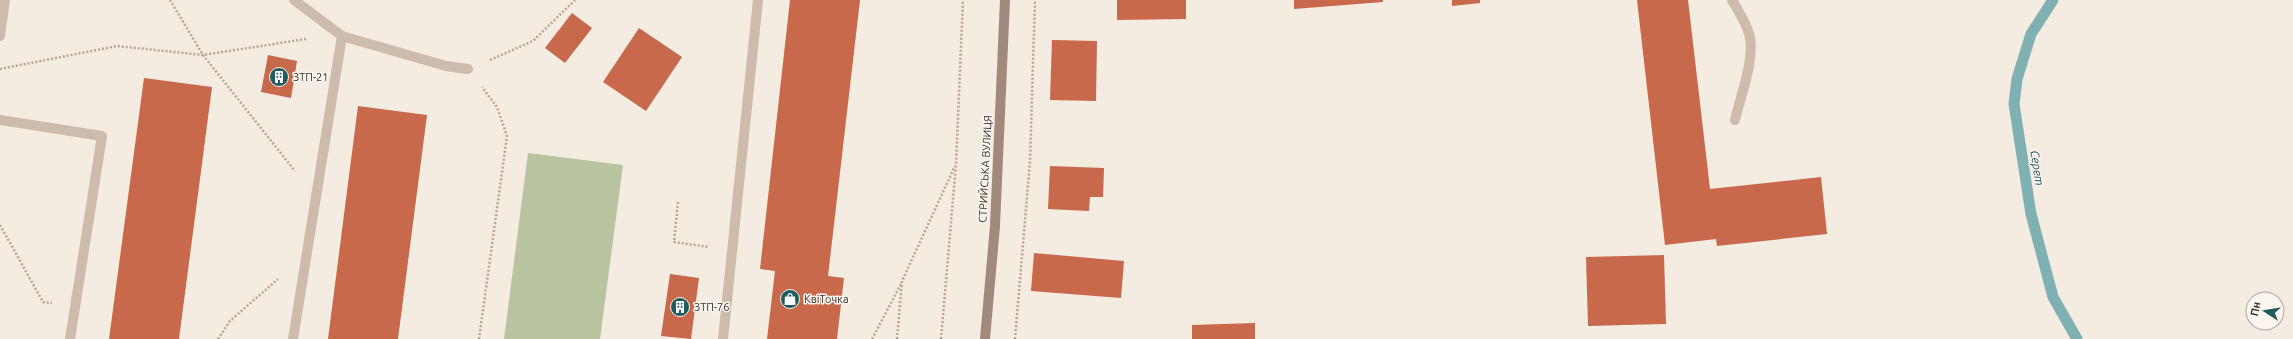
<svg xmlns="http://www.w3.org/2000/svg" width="2293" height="339" font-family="Ubuntu,sans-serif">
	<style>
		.green { fill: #b8c4a0 }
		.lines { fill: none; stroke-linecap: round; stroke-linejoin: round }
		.stream { stroke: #7fb0b2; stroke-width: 11 }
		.building { fill: #c8694b }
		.path { stroke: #b9a596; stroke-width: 2.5; stroke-dasharray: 2 2; stroke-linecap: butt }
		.service { stroke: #cdbbac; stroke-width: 10 }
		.secondary { stroke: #a18a7d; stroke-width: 10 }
		.labels { text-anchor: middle; stroke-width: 3; stroke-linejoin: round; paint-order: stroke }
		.poi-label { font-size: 11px; fill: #3b302b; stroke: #fbf5ee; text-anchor: start }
		.street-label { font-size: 11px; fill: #3b302b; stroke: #fbf5ee }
		.water-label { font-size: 12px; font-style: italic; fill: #1f5a5e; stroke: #fbf5ee }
	</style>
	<rect width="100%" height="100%" fill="#f4ebe1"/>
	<path class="green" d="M528,153L623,165L600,339H504Z"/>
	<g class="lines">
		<path class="stream" d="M2053,0L2031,34L2017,79L2014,104L2031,214L2053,297L2077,339"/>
	</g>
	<g class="building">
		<path d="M790,0H860L828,276L844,278L837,339H767L775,271L760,269Z"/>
		<path d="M1117,0H1186V19L1117,20Z"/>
		<path d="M1294,0H1383V2L1294,9Z"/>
		<path d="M1452,0H1480V3L1452,6Z"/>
		<path d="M1637,0H1688L1710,189L1821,177L1827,234L1717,246L1716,239L1665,245Z"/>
		<path d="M572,13L592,28L565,63L545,48Z"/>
		<path d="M639,28L682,57L646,111L603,82Z"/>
		<path d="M1052,40L1097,41L1096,101L1050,100Z"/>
		<path d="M268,55L297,61L291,98L261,92Z"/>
		<path d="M144,78L212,87L179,339H109Z"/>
		<path d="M358,106L427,115L398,339H328Z"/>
		<path d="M1050,166L1104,168L1103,197H1090L1089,211L1048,209Z"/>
		<path d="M1034,253L1124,261L1121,298L1031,291Z"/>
		<path d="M1664,255L1666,324L1588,326L1586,257Z"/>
		<path d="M670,274L699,278L691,339L661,336Z"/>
		<path d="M1255,323V339H1192V325Z"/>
	</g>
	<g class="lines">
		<g class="path">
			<path d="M170,0L203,55L295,171"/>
			<path d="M490,60L533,41L575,0"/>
			<path d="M0,69L117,46L203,55L306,39"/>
			<path d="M678,202L674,242L709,247"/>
			<path d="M0,225L43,302L52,303"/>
			<path d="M218,339L230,321L278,279"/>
			<path d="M479,339L507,136L497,107L482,87"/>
			<path d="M872,339L901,284"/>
			<path d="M897,339L902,281L955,166"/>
			<path d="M941,339L956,164L963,0"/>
			<path d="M1015,339L1030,161L1035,0"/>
		</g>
		<g class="service">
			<path d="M1732,0C1739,12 1747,24 1750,37C1754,63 1741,94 1735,120"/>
			<path d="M0,36L5,0"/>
			<path d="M342,36L446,66L468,69"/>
			<path d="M0,120L102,136L70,339"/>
			<path d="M293,339L342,36L294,0"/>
			<path d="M723,339L758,0"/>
		</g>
		<path class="secondary" d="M985,339L995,226L1005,0"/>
	</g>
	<defs>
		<g id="building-disc" transform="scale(1)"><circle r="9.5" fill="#1f5a5e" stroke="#fbf5ee"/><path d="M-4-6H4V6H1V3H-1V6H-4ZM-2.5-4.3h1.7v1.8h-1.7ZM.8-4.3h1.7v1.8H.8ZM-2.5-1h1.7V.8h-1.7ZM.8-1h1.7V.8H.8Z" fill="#fff"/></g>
		<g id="shop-disc" transform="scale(1)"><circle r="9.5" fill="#1f5a5e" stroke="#fbf5ee"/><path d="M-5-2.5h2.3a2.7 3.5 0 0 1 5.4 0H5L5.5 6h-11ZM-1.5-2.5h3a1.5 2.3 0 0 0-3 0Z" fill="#fff"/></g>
	</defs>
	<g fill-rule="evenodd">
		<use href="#building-disc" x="279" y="77"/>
		<use href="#shop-disc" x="790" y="299"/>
		<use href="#building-disc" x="680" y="307"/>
	</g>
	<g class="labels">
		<g class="poi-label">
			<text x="293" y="81">ЗТП-21</text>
			<text x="804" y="303">КвіТочка</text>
			<text x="694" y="311">ЗТП-76</text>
		</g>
		<g class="street-label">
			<text transform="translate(985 169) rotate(-87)" y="4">СТРИЙСЬКА ВУЛИЦЯ</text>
		</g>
		<g class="water-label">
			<text transform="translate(2037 168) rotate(81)" y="4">Серет</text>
		</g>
	</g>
	<g transform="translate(2265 311) rotate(282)"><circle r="19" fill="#fbf5ee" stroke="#aea6a0"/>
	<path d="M0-3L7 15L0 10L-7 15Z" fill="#1f5a5e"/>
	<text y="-6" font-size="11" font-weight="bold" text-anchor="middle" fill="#3b302b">Пн</text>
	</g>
</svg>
